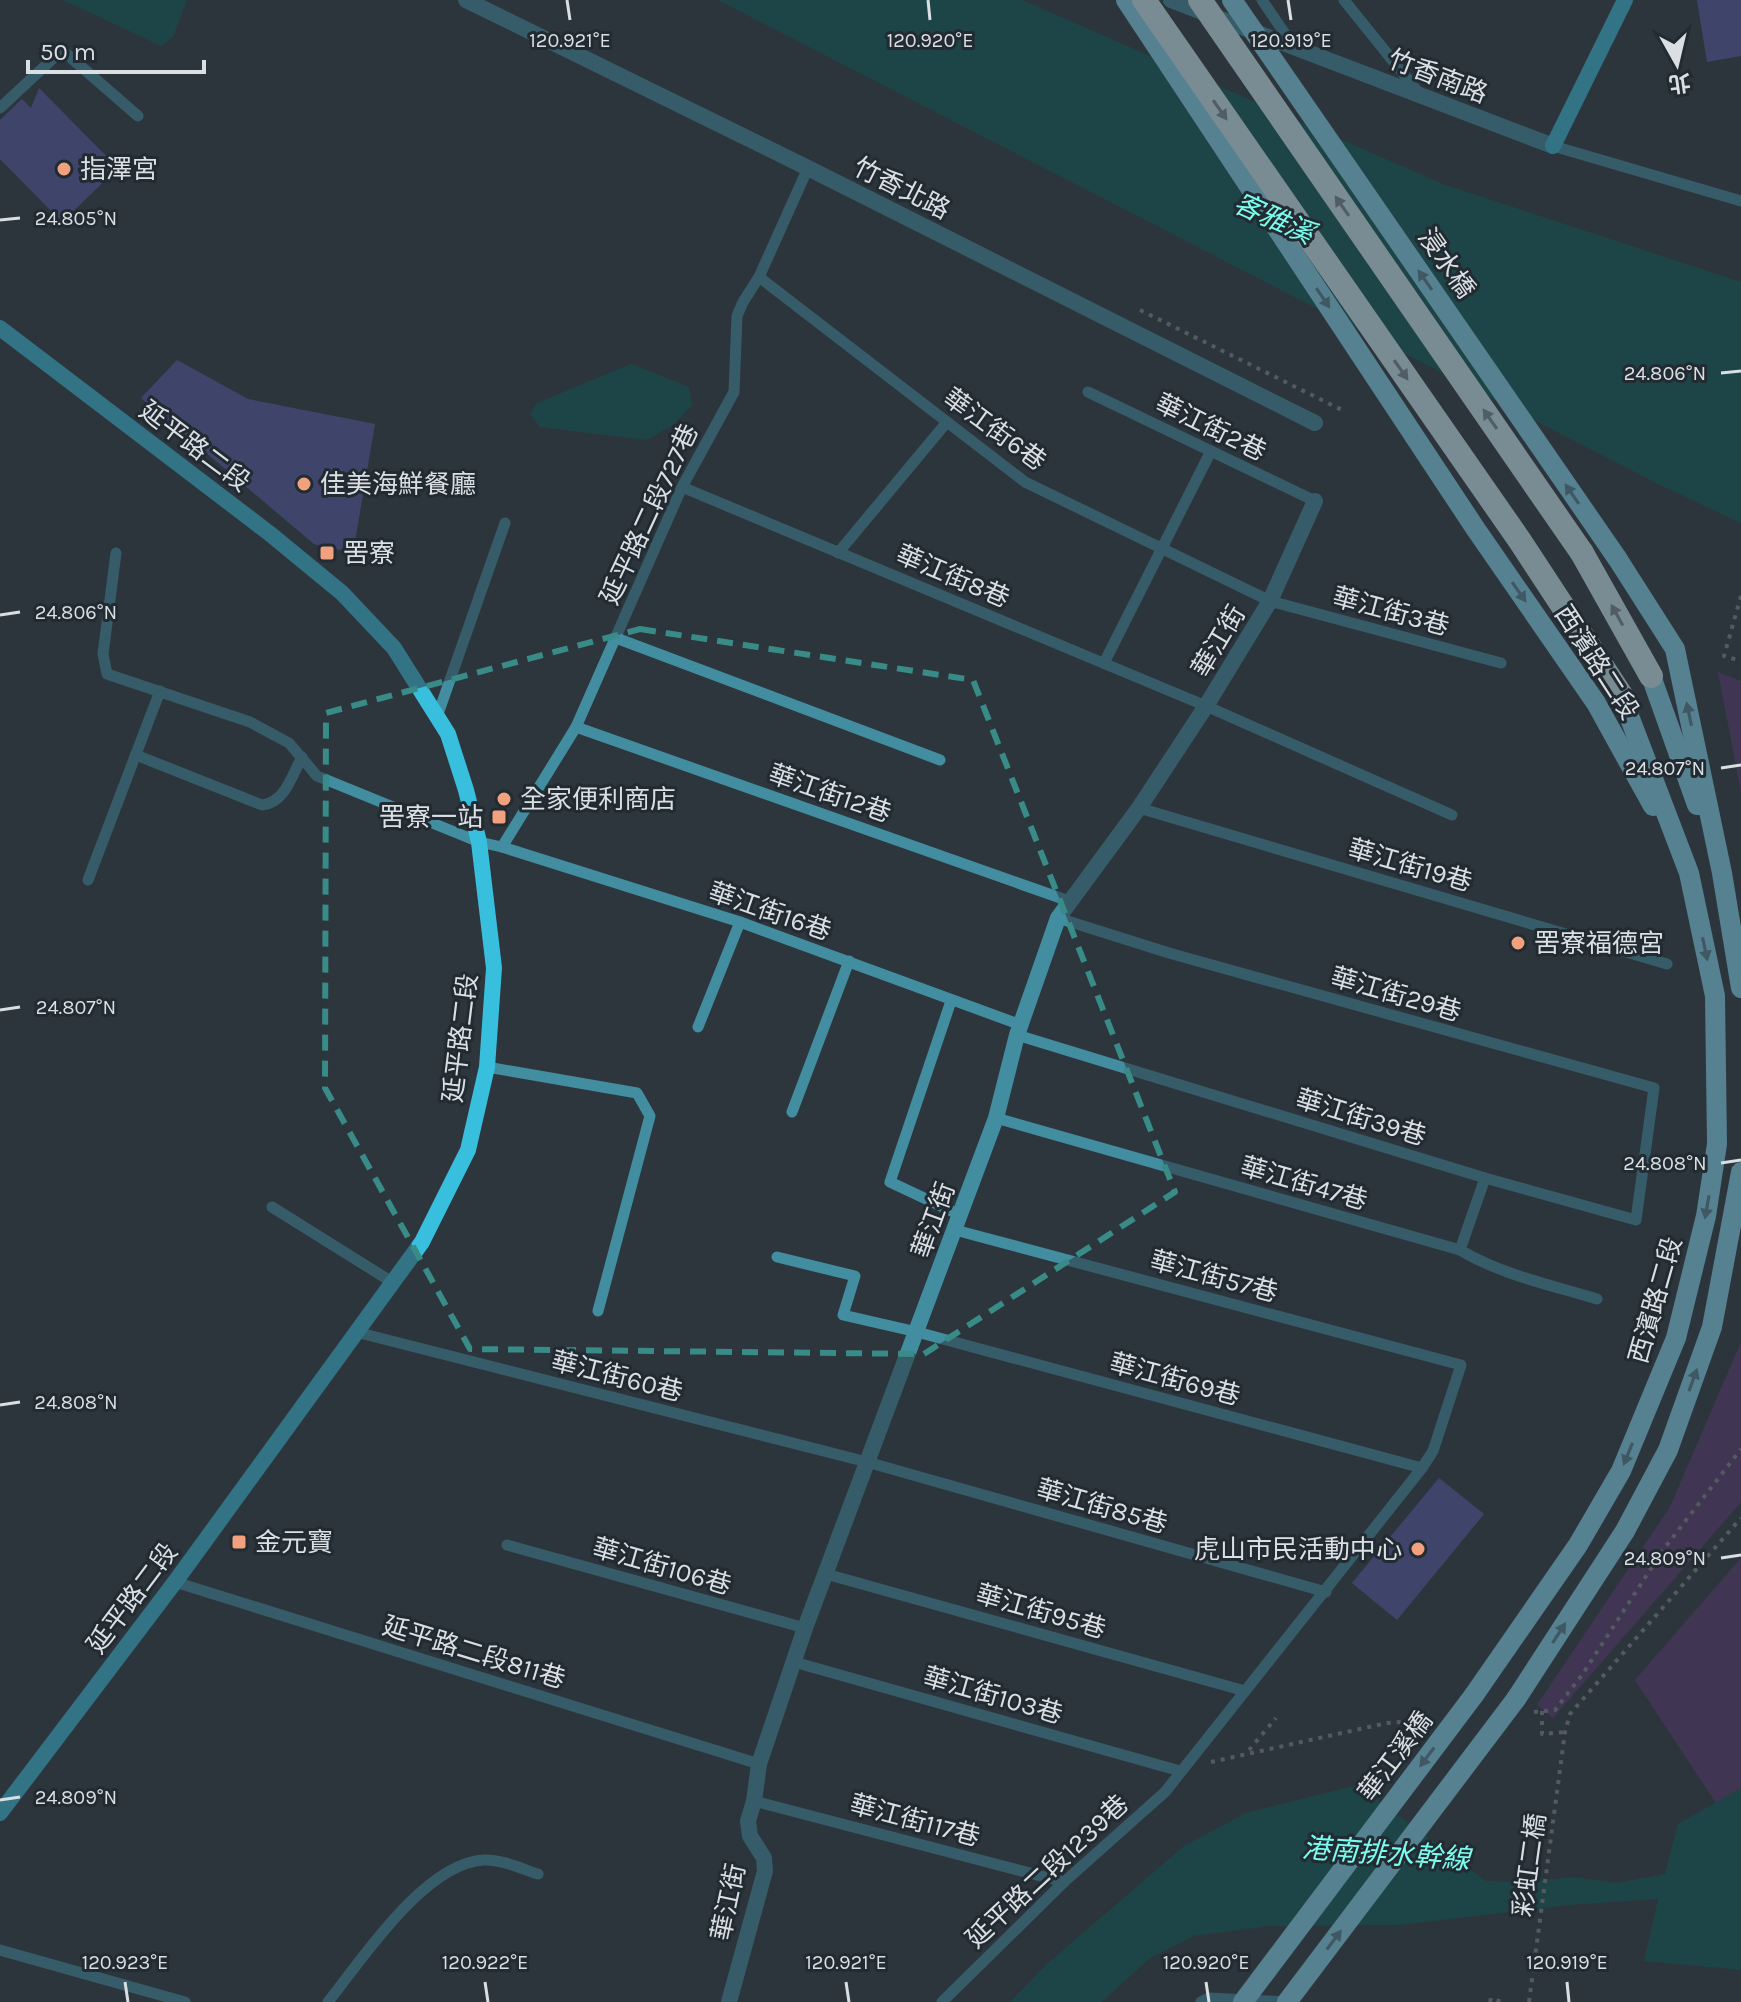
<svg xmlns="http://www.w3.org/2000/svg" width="1741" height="2002" font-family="Karla,'Noto Sans TC',sans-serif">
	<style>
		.green { fill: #58356f }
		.water { fill: #0a5852 }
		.building { fill: #5659a3 }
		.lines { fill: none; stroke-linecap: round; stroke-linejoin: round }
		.path { stroke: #81878e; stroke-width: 4; stroke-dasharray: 4 6; stroke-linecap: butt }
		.lane { stroke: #428da0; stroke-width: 11 }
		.street { stroke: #428da0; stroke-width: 16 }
		.secondary { stroke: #38bfde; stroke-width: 16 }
		.primary { stroke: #87ddf5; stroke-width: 20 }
		.highway { stroke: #d4f3fc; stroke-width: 24 }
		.primary-bridge { stroke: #87ddf5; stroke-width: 20 }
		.highway-bridge { stroke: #d4f3fc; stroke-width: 24 }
		.oneway { fill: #7c8f97 }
		.oneway2 { fill: #558494 }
		.marked { fill: none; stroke: #388b86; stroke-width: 6; stroke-dasharray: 16 10; stroke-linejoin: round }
		.ticks { fill: none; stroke: #dadfe4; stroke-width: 3 }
		.poi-dot { fill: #f1a17d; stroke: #232b32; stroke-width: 3 }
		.labels { text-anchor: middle; stroke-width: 6; stroke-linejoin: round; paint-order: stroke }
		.street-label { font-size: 26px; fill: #dadfe4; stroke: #232b32 }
		.poi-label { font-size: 26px; fill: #dadfe4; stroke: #232b32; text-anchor: start }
		.water-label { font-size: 28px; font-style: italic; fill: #7bfcee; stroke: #232b32 }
		.ticks-label { font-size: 20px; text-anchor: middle; fill: #dadfe4; stroke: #232b32; stroke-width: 6; stroke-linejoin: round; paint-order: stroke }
	</style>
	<rect width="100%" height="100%" fill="#2d353d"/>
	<g class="green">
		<path d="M1718,672L1741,681V792Z"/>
		<path d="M1741,1342V1502L1553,1718L1537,1705L1670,1507Z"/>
		<path d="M1741,1558V1841L1635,1680Z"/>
	</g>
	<g class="water">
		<path d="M63,0H187L173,37L161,46Z"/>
		<path d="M718,0H1022L1443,184L1741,282V523L1658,484Z"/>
		<path d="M631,364L689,387L692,405L674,424L647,440L540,427L530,414L537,403Z"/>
		<path d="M1358,1785L1486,1881L1518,1882L1576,1877L1616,1883L1665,1874L1678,1824L1741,1788V1970L1644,1961L1658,1899L1569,1905L1399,1925L1271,1926L1193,1936L1150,1958L1102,2002H1010L1047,1964L1184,1846L1246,1813Z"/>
	</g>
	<g class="building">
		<path d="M1697,0H1741V56L1707,62Z"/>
		<path d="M39,88L118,168L62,222L0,159V120L22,99L31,108Z"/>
		<path d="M177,360L248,399L375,424L353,553L314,544L141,398Z"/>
		<path d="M1439,1478L1484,1514L1397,1620L1352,1583Z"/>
	</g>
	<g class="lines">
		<g class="path">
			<path d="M1140,310L1342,410"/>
			<path d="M1741,596L1724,656L1741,661"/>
			<path d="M1542,1711V1734L1565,1732"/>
			<path d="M1534,1712L1555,1710L1582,1675L1663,1550L1741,1449"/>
			<path d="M1249,1750L1276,1718"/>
			<path d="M1211,1762L1387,1723L1430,1720"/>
			<path d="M1490,2002L1491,1998L1502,2002"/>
			<path d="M1529,2002L1565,1732L1570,1714L1741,1518"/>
		</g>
		<g class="lane">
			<path d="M1262,0L1294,47"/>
			<path d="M1344,0L1418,92"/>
			<path d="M0,108L62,50L138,116"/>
			<path d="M1553,146L1741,201"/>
			<path d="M759,277L1025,482L1270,601L1501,663"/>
			<path d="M1088,392L1315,501"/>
			<path d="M682,487L1206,706L1452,815"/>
			<path d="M116,553L103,654L107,674L250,722L289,743L317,776L479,842L502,847L576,727L682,487L734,392L737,316L743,302L759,277L808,168"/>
			<path d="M838,553L947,422"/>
			<path d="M616,638L940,760"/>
			<path d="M1104,663L1211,451"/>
			<path d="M437,717L505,523"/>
			<path d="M576,727L1069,901"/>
			<path d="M136,755L262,805C285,803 292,775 302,757"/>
			<path d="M1139,808L1667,964"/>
			<path d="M502,847L740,922L1021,1025"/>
			<path d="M88,880L160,691"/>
			<path d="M951,1001L890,1182L960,1215"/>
			<path d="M698,1027L740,922"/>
			<path d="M1017,1035L1485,1178L1636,1220L1654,1088L1169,953L1058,918"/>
			<path d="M487,1067L637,1093L650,1116L598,1311"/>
			<path d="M792,1112L849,961"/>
			<path d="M996,1118L1460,1250C1502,1275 1551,1285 1597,1299"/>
			<path d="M272,1207L392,1282"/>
			<path d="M1460,1250L1485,1178"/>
			<path d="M777,1257L855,1276L843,1315L917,1332L1422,1468"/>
			<path d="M356,1332L867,1462L1326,1592"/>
			<path d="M507,1545L805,1628"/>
			<path d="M826,1574L1245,1691"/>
			<path d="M175,1582L759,1764"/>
			<path d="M794,1662L1180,1771"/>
			<path d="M754,1801L1064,1882"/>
			<path d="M0,1950L185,2002"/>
			<path d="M328,2002C363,1958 425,1863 484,1860C501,1859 522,1869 538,1874"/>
			<path d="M942,2002L1064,1882L1165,1792L1422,1468L1433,1451L1461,1365L955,1230"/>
			<path d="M1201,2002L1209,1998L1288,2002"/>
		</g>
		<g class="street">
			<path d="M466,0L808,168L1315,423"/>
			<path d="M1171,0L1553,146"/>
			<path d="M729,2002L765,1871L764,1858L750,1836L748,1821L754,1801L759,1764L805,1628L996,1118L1017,1035L1058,918L1139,808L1206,706L1270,601L1315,501"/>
		</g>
		<g class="secondary">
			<path d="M1553,146L1625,0"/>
			<path d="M0,328L269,533L342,593L394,648L448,734L466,790L479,842L494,968L487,1067L468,1150L422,1242L175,1582L0,1813"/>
		</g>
		<g class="primary">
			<path d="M1126,0L1475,528L1596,703L1653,806"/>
			<path d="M1617,558L1675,649L1722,873L1741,988"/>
			<path d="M1651,676L1697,805"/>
			<path d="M1474,1695L1578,1545L1621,1471L1676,1338L1706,1216L1717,1144L1715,996L1689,873L1621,695"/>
			<path d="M1516,1699L1625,1531L1668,1450L1712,1327L1741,1172"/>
		</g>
		<g class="highway">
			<path d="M1144,0L1520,541L1621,695"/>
			<path d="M1582,553L1651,676"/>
		</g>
		<g class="primary-bridge">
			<path d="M1232,0L1617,558"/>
			<path d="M1243,2002L1474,1695"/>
			<path d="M1287,2002L1516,1699"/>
		</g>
		<path class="highway-bridge" d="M1200,0L1582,553"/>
	</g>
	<defs><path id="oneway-solid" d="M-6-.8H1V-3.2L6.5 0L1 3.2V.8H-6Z" transform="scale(2)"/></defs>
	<g class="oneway">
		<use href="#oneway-solid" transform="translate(1220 110) rotate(55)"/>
		<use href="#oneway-solid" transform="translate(1342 206) rotate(-125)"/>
		<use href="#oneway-solid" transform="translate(1401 370) rotate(55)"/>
		<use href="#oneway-solid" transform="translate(1490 419) rotate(-125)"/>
		<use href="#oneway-solid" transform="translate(1617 615) rotate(-119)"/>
	</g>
	<g class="oneway2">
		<use href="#oneway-solid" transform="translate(1425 280) rotate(-125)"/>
		<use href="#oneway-solid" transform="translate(1323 298) rotate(56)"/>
		<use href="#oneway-solid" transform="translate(1572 494) rotate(-125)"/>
		<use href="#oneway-solid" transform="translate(1519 592) rotate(55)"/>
		<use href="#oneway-solid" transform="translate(1689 714) rotate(-102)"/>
		<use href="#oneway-solid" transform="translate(1705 949) rotate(78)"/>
		<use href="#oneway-solid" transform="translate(1707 1207) rotate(100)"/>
		<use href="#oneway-solid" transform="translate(1693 1380) rotate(-70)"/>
		<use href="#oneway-solid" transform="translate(1628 1454) rotate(112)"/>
		<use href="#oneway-solid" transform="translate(1559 1633) rotate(-57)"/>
		<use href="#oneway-solid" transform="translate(1427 1757) rotate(127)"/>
		<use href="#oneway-solid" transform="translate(1334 1940) rotate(-53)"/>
	</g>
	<path d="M0 0H1741V2002H0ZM640,629L973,680L1175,1192L924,1354L470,1349L325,1088L326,713Z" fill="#2d353d" fill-opacity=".55" fill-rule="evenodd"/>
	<path class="marked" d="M640,629L973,680L1175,1192L924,1354L470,1349L325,1088L326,713Z"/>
	<path class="ticks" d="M567,0L570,20M928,0L930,20M1288,0L1291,20M0,220L20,218M1721,373L1741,371M0,615L20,612M1721,768L1741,765M0,1010L20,1007M1721,1163L1741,1160M0,1405L20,1402M1721,1558L1741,1555M0,1800L20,1797M125,1982L128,2002M485,1982L488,2002M846,1982L849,2002M1206,1982L1209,2002M1567,1982L1569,2002"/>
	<g class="poi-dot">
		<circle cx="64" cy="169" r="8"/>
		<circle cx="304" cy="484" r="8"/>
		<rect x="319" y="545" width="16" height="16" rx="4"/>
		<circle cx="504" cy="799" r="8"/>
		<rect x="491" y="809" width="16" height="16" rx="4"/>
		<circle cx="1518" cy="943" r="8"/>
		<rect x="231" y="1534" width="16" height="16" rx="4"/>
		<circle cx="1418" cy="1549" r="8"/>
	</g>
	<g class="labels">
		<g class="street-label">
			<text transform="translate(1438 76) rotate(21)" y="9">竹香南路</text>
			<text transform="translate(902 188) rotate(27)" y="9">竹香北路</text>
			<text transform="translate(1447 263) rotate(55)" y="9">浸水橋</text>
			<text transform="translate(1211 427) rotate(26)" y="9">華江街2巷</text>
			<text transform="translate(995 429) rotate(36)" y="9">華江街6巷</text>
			<text transform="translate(195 446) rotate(37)" y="9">延平路二段</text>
			<text transform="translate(649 514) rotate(-65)" y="9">延平路二段727巷</text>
			<text transform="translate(953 576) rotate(23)" y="9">華江街8巷</text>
			<text transform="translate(1391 611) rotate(15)" y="9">華江街3巷</text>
			<text transform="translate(1218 641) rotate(-59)" y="9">華江街</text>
			<text transform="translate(1597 662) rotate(57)" y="9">西濱路二段</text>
			<text transform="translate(830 793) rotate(19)" y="9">華江街12巷</text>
			<text transform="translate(1410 865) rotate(16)" y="9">華江街19巷</text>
			<text transform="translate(770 911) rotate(19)" y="9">華江街16巷</text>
			<text transform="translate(1396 994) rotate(16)" y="9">華江街29巷</text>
			<text transform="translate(460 1038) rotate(-83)" y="9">延平路二段</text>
			<text transform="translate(1361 1117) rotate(17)" y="9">華江街39巷</text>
			<text transform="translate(1304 1183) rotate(16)" y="9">華江街47巷</text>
			<text transform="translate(933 1220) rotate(-70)" y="9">華江街</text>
			<text transform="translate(1214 1276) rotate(15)" y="9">華江街57巷</text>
			<text transform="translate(1655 1300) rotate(-74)" y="9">西濱路二段</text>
			<text transform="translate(617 1376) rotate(14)" y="9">華江街60巷</text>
			<text transform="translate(1175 1379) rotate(15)" y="9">華江街69巷</text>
			<text transform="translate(1102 1506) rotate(16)" y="9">華江街85巷</text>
			<text transform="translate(662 1566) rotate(16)" y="9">華江街106巷</text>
			<text transform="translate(132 1598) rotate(-53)" y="9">延平路二段</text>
			<text transform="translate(1041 1611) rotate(16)" y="9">華江街95巷</text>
			<text transform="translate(474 1652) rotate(17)" y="9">延平路二段811巷</text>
			<text transform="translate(993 1695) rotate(16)" y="9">華江街103巷</text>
			<text transform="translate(1395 1756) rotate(-53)" y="9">華江溪橋</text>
			<text transform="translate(915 1820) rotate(15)" y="9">華江街117巷</text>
			<text transform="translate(1529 1865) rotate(-82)" y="9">彩虹二橋</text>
			<text transform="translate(1047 1871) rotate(-43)" y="9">延平路二段1239巷</text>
			<text transform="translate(728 1902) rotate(-78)" y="9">華江街</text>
		</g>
		<g class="poi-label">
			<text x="80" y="178">指澤宮</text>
			<text x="320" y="493">佳美海鮮餐廳</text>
			<text x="343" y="562">罟寮</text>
			<text x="520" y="808">全家便利商店</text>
			<text x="483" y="826" text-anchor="end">罟寮一站</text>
			<text x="1534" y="952">罟寮福德宮</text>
			<text x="255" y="1551">金元寶</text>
			<text x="1402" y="1558" text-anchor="end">虎山市民活動中心</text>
		</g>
		<g class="water-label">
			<text transform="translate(1274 218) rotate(24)" y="10">客雅溪</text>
			<text transform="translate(1386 1853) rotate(4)" y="10">港南排水幹線</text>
		</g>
	</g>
	<g class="ticks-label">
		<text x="570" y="47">120.921°E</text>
		<text x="930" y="47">120.920°E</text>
		<text x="1291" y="47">120.919°E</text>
		<text x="76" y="225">24.805°N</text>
		<text x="1665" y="380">24.806°N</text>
		<text x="76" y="619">24.806°N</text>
		<text x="1665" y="775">24.807°N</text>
		<text x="76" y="1014">24.807°N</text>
		<text x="1665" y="1170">24.808°N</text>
		<text x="76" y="1409">24.808°N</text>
		<text x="1665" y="1565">24.809°N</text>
		<text x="76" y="1804">24.809°N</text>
		<text x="125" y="1969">120.923°E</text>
		<text x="485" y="1969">120.922°E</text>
		<text x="846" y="1969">120.921°E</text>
		<text x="1206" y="1969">120.920°E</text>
		<text x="1567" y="1969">120.919°E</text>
	</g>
	<g transform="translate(1677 64) rotate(172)" stroke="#232b32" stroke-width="6" paint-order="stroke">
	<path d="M0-6L14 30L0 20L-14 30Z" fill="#dadfe4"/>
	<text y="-12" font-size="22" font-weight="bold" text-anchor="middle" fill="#dadfe4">北</text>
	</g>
	<path d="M28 60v12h176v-12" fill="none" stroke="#dadfe4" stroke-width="4"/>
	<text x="40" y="60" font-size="24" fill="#dadfe4" stroke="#232b32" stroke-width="6" paint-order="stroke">50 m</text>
</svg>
